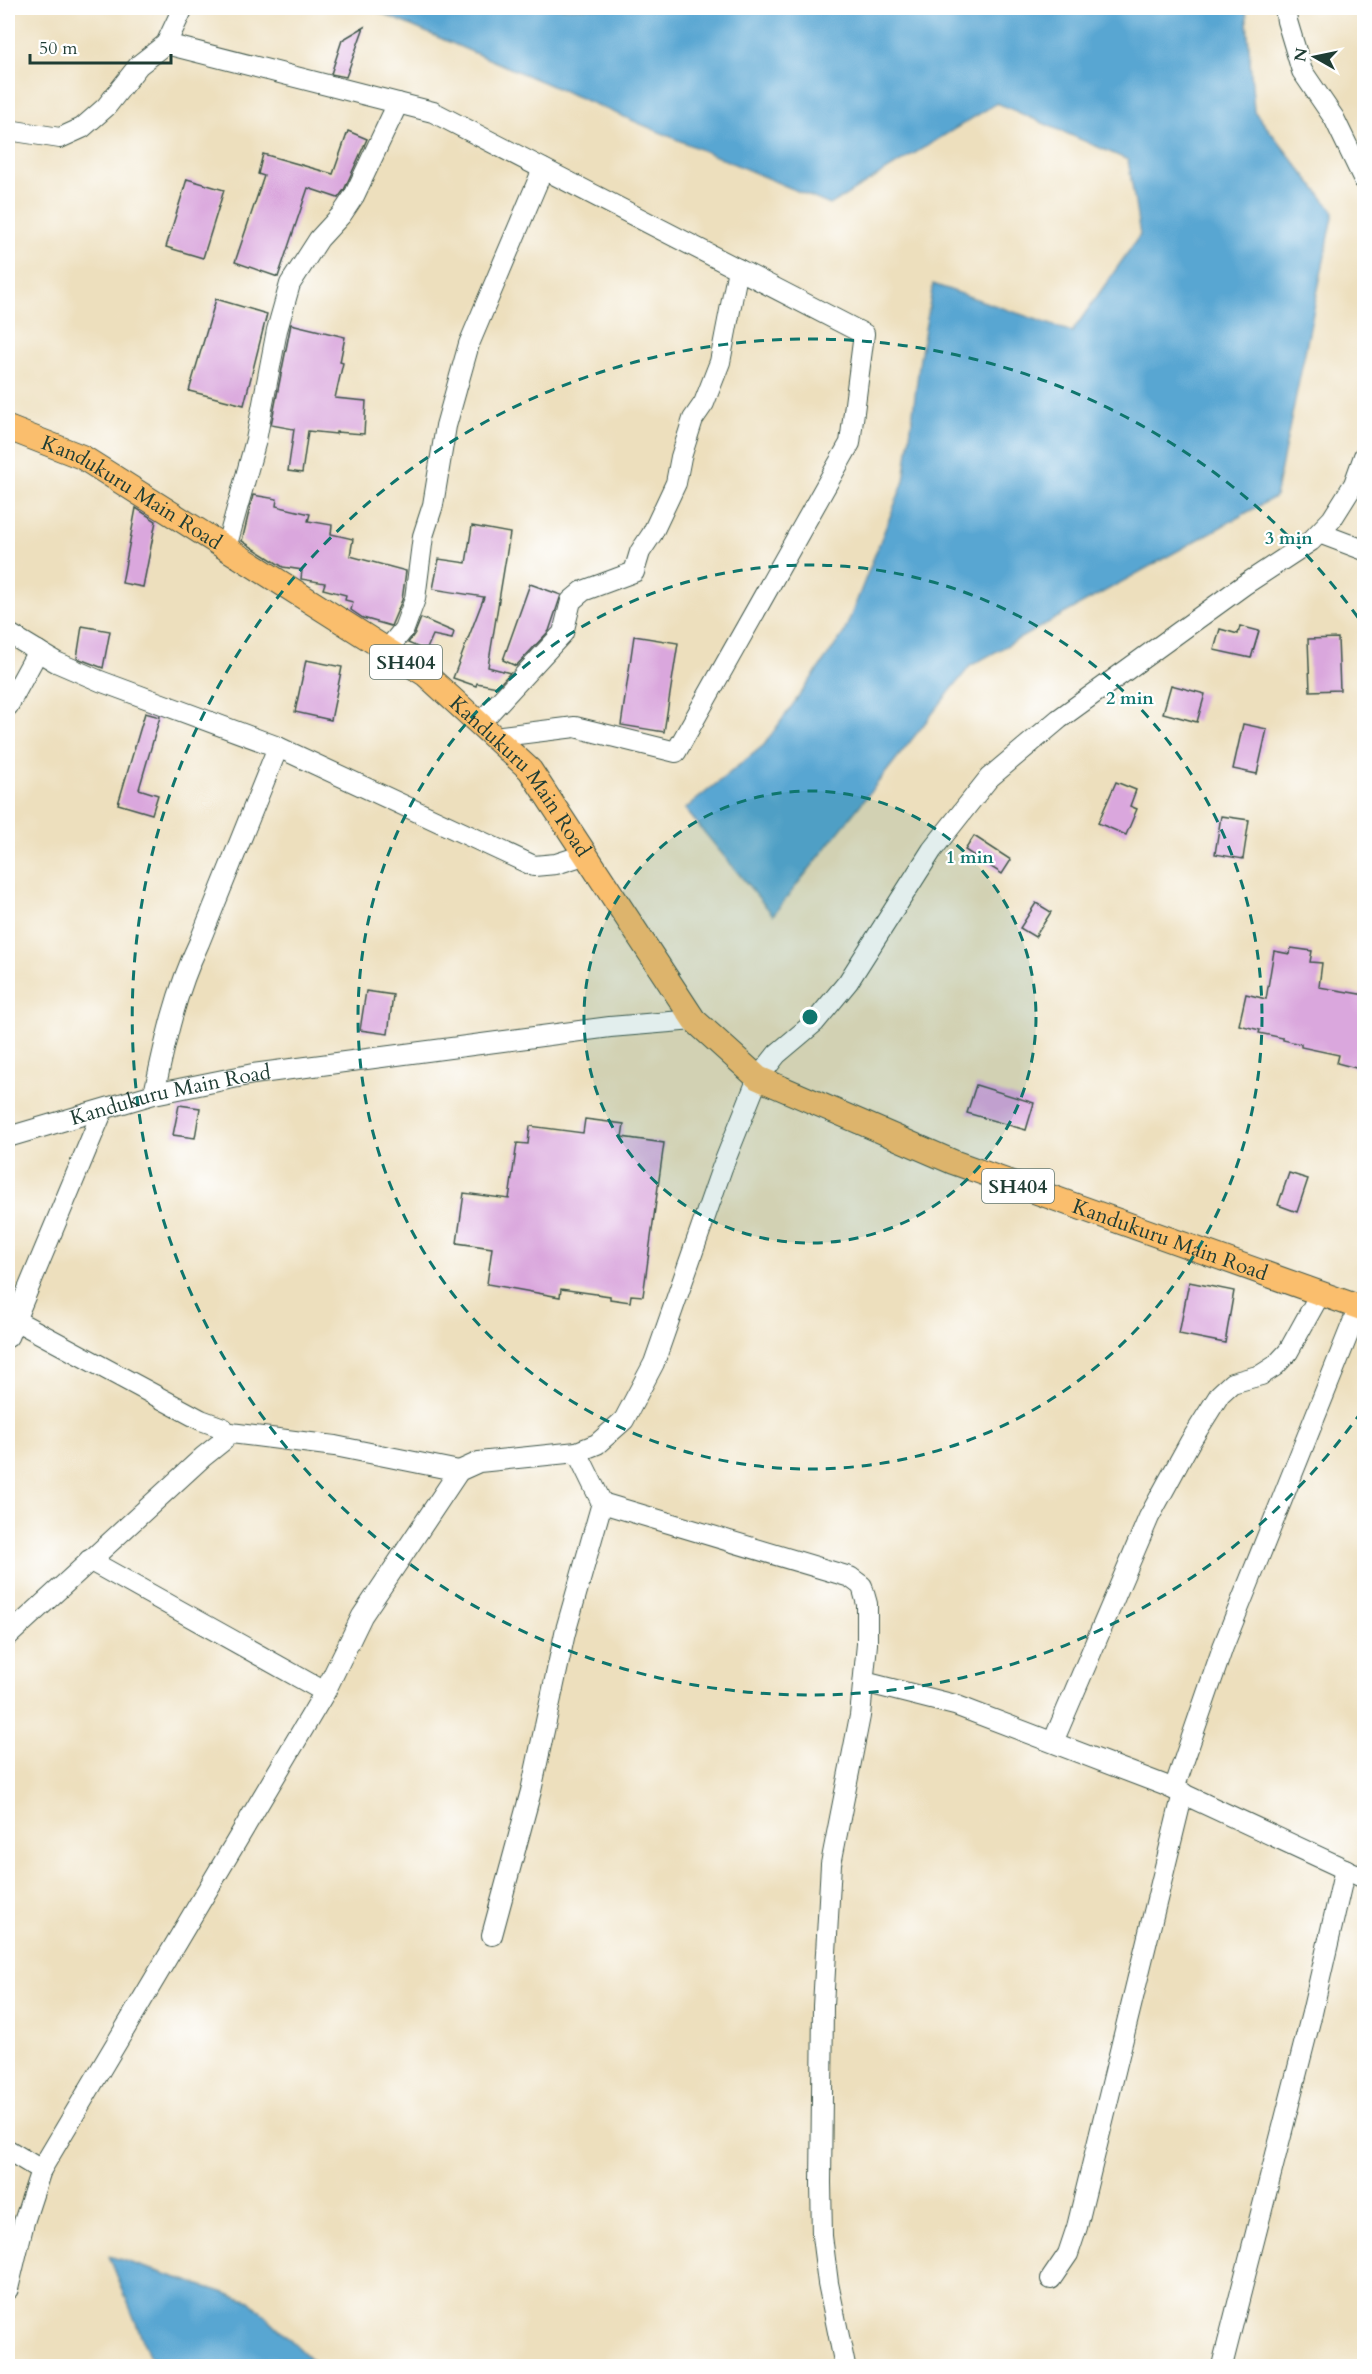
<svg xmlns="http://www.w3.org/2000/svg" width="1372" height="2374" font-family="Cardo,serif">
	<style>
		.water { fill: #59a6d2; stroke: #3c7283; stroke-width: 1.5 }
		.building { fill: #daa7dd }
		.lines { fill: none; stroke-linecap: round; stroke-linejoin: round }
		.minor-casing { stroke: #3e5549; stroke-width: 22 }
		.major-casing { stroke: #3e5549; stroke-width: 26 }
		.minor { stroke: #fff; stroke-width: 20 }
		.major { stroke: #fabe6d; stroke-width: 24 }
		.ring { fill: none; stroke: #0f766e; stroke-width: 3; stroke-dasharray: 10 8 }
		.labels { text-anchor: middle; stroke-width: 4.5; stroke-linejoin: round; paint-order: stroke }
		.shield { fill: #fff; stroke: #627771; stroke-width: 1.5 }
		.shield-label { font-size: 20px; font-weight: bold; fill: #1f3d34 }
		.street-label { font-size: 21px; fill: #1f3d34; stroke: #fff }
		.centre { fill: #0f766e; stroke: #fff; stroke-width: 3 }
		.ring-label { font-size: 18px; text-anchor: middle; font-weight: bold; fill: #0f766e; stroke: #fff; stroke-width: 4.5; stroke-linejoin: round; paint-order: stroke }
	</style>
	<rect width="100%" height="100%" fill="#fff"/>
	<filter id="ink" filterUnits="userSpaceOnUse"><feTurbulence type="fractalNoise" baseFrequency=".0167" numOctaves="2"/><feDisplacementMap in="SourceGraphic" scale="12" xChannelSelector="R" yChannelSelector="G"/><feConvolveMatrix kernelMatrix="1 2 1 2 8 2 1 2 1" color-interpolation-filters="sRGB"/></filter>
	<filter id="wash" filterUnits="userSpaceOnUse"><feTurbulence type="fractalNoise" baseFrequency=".008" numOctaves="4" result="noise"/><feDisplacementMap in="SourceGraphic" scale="24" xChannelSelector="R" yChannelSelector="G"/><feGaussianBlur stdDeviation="1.35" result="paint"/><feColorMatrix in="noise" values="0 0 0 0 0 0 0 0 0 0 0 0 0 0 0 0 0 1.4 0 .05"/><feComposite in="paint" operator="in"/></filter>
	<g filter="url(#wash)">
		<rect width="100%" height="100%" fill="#eddfbd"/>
		<g class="water">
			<path d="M380,8H1246L1254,111L1334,212L1275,497L970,666L773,915L685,809L764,745L844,633L904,481L920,358L933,284L1072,332L1140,235L1128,160L997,103L830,205L379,12Z"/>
			<path d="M109,2256L250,2301L318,2366H161L149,2355Z"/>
		</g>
		<g id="blocks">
			<g class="building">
				<path d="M364,27L346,77L331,74L342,40Z"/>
				<path d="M348,131L367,139L344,190L338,198L308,188L278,277L235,262L264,176L258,174L263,154L333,174Z"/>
				<path d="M187,179L224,190L203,258L166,247Z"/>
				<path d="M216,299L267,314L244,405L189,391Z"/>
				<path d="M291,324L345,337L340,362L343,363L335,398L366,401L364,434L336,432V434L308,431L302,473L288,471L294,429L271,425Z"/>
				<path d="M253,495L277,499L276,506L310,514L308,521L332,525L331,534L353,539L350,556L406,571L402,600L391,626L363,618L351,610L353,602L345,600L346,595L323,589L325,583L301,579L302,570L283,567L242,541Z"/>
				<path d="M136,508L156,521L143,587L122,583Z"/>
				<path d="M472,526L510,533L488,667L510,673L497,687L477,683L476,686L453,678L484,597L433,589L439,559L466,563Z"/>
				<path d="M530,584L561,595L549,631L516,666L503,660Z"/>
				<path d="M421,618L454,632L452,639L433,635L426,651L408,643L415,633Z"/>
				<path d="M82,626L110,631L103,668L77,658Z"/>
				<path d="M1240,626L1259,631L1251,658L1214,650L1220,629L1238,634Z"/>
				<path d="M634,636L678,643L664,732L621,725Z"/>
				<path d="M1338,638L1340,690L1310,691L1308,639Z"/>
				<path d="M306,660L342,667L331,720L295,712Z"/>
				<path d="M1171,685L1205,694L1197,722L1163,713Z"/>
				<path d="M145,713L160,717L139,789L158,795L152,814L118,804Z"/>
				<path d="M1243,724L1267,729L1257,774L1233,769Z"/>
				<path d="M1116,782L1136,790L1130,806L1137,809L1126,835L1098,823Z"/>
				<path d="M1221,816L1249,820L1243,859L1215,854Z"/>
				<path d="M974,836L1011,860L1002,874L965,850Z"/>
				<path d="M1036,903L1051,912L1035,937L1020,928Z"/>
				<path d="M1291,948L1312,951L1310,962L1322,963L1319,987L1365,995V1038L1356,1068L1337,1063L1339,1055L1301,1047V1044L1283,1040V1038L1259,1033L1260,1030L1239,1025L1246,994L1266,999L1274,951L1290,954Z"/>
				<path d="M366,991L393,995L388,1034L360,1030Z"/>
				<path d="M976,1085L1034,1103L1026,1130L967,1113Z"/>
				<path d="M179,1105L200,1108L195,1138L173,1135Z"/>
				<path d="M585,1119L624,1124L622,1137L664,1143L643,1296L631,1295L630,1302L610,1299V1296L561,1289L560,1297L487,1284L492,1248L457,1243L464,1193L509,1199L517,1143L528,1144L530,1126L583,1133Z"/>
				<path d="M1289,1173L1308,1179L1297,1212L1278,1205Z"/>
				<path d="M1189,1282L1234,1291L1225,1343L1179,1334Z"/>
			</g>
		</g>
	</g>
	<g filter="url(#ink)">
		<use href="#blocks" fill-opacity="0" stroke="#3e5549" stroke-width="1.5"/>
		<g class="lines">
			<g class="minor-casing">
				<g id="minor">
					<path d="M1285,8L1287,21L1302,71L1334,118L1364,180"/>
					<path d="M166,44L433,112L864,334L850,443L676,752L575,727L494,737"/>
					<path d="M8,130L60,138L82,128L106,107L139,65L166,44L183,8"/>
					<path d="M1319,533L1364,550"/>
					<path d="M226,548L256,440L277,330L290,284L319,239L342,214L354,196L398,103"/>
					<path d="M8,633L56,662L100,681L278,747L534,866L556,864L587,854"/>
					<path d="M387,650L404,629L415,599L423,536L433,505L446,426L469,344L543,169"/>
					<path d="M8,706L38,651"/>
					<path d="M479,724L563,633L571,601L583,591L634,572L640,552L652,534L676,483L681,457L693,419L704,403L720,362L738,269"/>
					<path d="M154,1094C165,1042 176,991 199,943L278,747"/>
					<path id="s1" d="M8,1137L154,1094L253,1074L610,1027L694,1020"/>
					<path d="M8,1337L103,1110"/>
					<path d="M223,1432L335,1446L459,1471"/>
					<path d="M602,1503L850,1577L862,1586L867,1604V1644L860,1716L831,1864L823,2006L821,2183L822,2236L828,2283L845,2366"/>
					<path d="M89,1560L325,1692"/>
					<path d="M8,1636L203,1457L223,1441V1428L201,1420L15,1320"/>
					<path d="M864,1682L955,1705L1164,1785L1364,1878"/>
					<path d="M1053,1742L1149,1517L1190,1442L1220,1394L1232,1383L1261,1375L1275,1366L1288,1352L1320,1294"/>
					<path d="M1174,1789L1223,1647L1359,1307"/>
					<path d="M492,1935L531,1791L565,1633L602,1503L577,1452"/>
					<path d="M8,2150L41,2170"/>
					<path d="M1051,2279L1068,2254L1077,2227L1183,1793"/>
					<path d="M8,2289L24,2222L41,2170L325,1692L362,1616L459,1471L479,1462L577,1452L597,1444L624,1420L654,1363L722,1168L758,1078L777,1054L815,1022L848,982L932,850L989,778L1059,719L1244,585L1311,541L1332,519L1354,484L1364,456"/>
					<path d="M1222,2366L1312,2013L1345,1869"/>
				</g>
			</g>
			<g class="major-casing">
				<g id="major">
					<path id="s2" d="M8,428L82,457L425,674L530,770L694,1020L758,1078L953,1162L1364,1309"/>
				</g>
			</g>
			<use href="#minor" class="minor"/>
			<use href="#major" class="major"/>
		</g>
	</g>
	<circle cx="810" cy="1017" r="226" fill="#0f766e" fill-opacity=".12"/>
	<g class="ring">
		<circle cx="810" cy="1017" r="226"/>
		<circle cx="810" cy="1017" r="452"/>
		<path d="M1362 1411A678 678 0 1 1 1362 623"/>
	</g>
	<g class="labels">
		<g class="shield">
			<rect x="370" y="645" width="72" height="34" rx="4.5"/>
			<rect x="982" y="1169" width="72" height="34" rx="4.5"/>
		</g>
		<g class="shield-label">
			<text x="406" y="669">SH404</text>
			<text x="1018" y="1193">SH404</text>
		</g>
		<g class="street-label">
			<text dy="7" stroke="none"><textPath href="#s2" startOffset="140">Kandukuru Main Road</textPath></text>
			<text dy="7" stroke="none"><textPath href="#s2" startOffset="626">Kandukuru Main Road</textPath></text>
			<text dy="7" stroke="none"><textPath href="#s1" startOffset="168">Kandukuru Main Road</textPath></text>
			<text dy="7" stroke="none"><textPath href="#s2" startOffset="1456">Kandukuru Main Road</textPath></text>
		</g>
	</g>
	<circle cx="810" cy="1017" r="9" class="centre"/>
	<g class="ring-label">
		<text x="1289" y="544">3 min</text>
		<text x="1130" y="704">2 min</text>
		<text x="970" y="863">1 min</text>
	</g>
	<rect width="1372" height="2374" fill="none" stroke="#fff" stroke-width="30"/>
	<g transform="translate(1315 57) rotate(279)" stroke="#ffffff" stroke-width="4.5" paint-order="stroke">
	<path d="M0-4.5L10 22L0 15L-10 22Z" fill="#1f3d34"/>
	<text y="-9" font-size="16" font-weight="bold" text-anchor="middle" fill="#1f3d34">N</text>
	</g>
	<path d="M30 54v9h141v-9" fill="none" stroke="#1f3d34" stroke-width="3"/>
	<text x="39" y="54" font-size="18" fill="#1f3d34" stroke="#ffffff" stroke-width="4.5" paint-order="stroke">50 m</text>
</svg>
